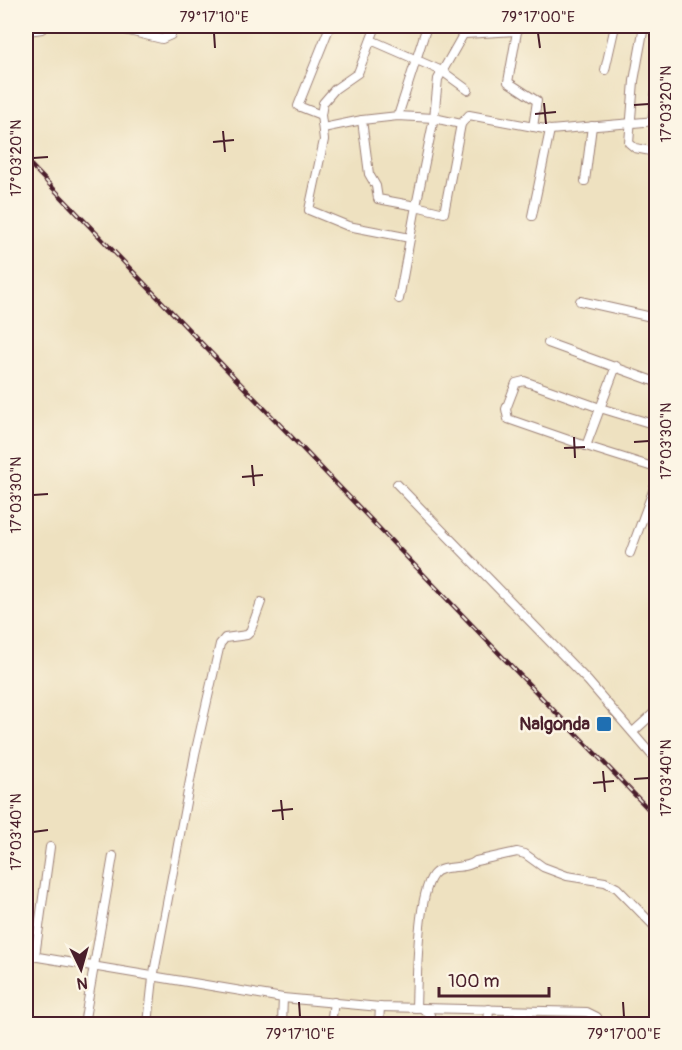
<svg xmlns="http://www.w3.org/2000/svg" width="682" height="1050" font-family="Pangolin,sans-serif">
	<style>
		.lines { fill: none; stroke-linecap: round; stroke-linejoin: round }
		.street-casing { stroke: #9c8076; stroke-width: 10 }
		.street { stroke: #fff; stroke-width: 8 }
		.rail-casing { stroke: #4a1f2b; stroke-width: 4.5 }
		.rail { stroke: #fcf5e5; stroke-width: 2; stroke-dasharray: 7; stroke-linecap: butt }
		.ticks { fill: none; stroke: #4a1f2b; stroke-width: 2 }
		.poi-dot { fill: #1f6fb2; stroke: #fcf5e5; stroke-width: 2 }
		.labels { text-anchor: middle; stroke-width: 5; stroke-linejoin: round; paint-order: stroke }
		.poi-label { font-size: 18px; font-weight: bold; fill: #4a1f2b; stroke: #fcf5e5; text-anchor: end }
		.neatline { fill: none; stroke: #4a1f2b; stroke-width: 2 }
		.ticks-label { font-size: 15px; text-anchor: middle; fill: #4a1f2b }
	</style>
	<rect width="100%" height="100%" fill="#fcf5e5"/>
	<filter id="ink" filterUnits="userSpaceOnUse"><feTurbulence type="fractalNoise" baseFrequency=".0167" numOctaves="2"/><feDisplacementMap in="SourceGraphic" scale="12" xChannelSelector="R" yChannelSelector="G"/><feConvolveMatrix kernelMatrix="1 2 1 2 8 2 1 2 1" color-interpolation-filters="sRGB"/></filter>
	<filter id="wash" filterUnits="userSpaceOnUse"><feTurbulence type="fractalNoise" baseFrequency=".008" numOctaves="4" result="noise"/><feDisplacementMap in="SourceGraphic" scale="24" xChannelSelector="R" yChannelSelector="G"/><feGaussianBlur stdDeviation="1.35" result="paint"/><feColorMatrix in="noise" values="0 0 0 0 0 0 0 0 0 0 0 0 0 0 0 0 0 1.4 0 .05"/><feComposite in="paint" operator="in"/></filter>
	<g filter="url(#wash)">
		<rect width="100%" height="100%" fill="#eee1c0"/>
	</g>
	<g filter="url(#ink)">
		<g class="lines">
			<g class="street-casing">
				<g id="street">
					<path d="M108,26L162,39L171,35L174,26"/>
					<path d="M376,26L358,73L335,89L323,103L321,115L324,140L309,210L348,226L410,238"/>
					<path d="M518,26L508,82L537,101L533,127"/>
					<path d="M644,26L634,81L629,143L635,148L656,152"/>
					<path d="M26,27L28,31L42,29L43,26"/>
					<path d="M465,34L516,31"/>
					<path d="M371,40L442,71L468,90"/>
					<path d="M605,70L615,26"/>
					<path d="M321,115L298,106L330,26"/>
					<path d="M398,116L434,118L416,206L378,199L376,186L369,174L362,120Z"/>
					<path d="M398,116L427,26"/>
					<path d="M652,121L656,90"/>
					<path d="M461,124L434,118L438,79L468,26"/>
					<path d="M323,128L362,120"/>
					<path d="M585,181L592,126"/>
					<path d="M532,216L550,130"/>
					<path d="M399,299L416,206L444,213L461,124L469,115L550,130L656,121"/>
					<path d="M580,301L656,318"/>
					<path d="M548,343L656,382"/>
					<path d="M616,366L586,446L508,419L506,409L516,383L524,381L600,408L656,425"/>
					<path d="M586,446L656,468"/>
					<path d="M397,484L588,681L656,760"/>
					<path d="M630,553L656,483"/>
					<path d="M633,732L656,711"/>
					<path d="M26,955L283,998L380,1007L587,1012L597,1017L600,1024"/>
					<path d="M35,956L50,847"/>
					<path d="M416,1008C417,980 417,896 433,875C442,863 465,871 476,861L517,852L525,854L543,867L567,876L605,882L617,888L656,928"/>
					<path d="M423,1009L430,1015L433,1024"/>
					<path d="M84,1024L113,856"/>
					<path d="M148,1024L153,978L195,754L220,644L225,638L247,635L250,632L261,602"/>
					<path d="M282,1024L283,998"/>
					<path d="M331,1024L334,1002"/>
					<path d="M379,1024L380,1007"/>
					<path d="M488,1024L489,1009"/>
				</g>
			</g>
			<use href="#street" class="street"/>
			<g class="rail-casing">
				<path id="rail" d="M26,160L656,817"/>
			</g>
			<use href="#rail" class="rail"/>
		</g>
	</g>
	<path class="ticks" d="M214,33L215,48M538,33L540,48M544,103L546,124M634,105L649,104M535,114L556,112M223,131L225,152M213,142L234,140M33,158L48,157M574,437L575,458M634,442L649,441M564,448L585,447M252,465L254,486M242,477L263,475M33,495L48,494M603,771L605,792M634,779L649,778M593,783L614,781M281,800L283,820M272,811L293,809M33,832L48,830M299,1002L300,1017M623,1002L624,1017"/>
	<rect class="poi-dot" x="596" y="716" width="16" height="16" rx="3"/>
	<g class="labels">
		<g class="poi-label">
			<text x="590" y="730">Nalgonda</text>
		</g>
	</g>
	<rect width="682" height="1050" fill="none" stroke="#fcf5e5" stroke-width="66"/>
	<g transform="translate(81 969) rotate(175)" stroke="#fcf5e5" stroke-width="4.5" paint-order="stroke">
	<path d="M0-4.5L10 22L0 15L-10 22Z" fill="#4a1f2b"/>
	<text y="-9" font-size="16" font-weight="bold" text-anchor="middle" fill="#4a1f2b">N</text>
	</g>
	<path d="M439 987v9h110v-9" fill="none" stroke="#4a1f2b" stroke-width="3"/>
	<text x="448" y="987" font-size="18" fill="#4a1f2b" stroke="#fcf5e5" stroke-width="4.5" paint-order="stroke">100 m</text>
	<rect x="33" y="33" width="616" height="984" class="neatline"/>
	<g class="ticks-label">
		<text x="214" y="22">79°17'10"E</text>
		<text x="538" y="22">79°17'00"E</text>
		<text transform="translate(666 104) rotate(-90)" y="5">17°03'20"N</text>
		<text transform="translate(16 158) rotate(-90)" y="5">17°03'20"N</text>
		<text transform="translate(666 441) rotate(-90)" y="5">17°03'30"N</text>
		<text transform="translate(16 495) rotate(-90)" y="5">17°03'30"N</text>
		<text transform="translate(666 778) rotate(-90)" y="5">17°03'40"N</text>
		<text transform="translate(16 832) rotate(-90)" y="5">17°03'40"N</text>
		<text x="300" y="1039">79°17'10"E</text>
		<text x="624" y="1039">79°17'00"E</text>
	</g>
</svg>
